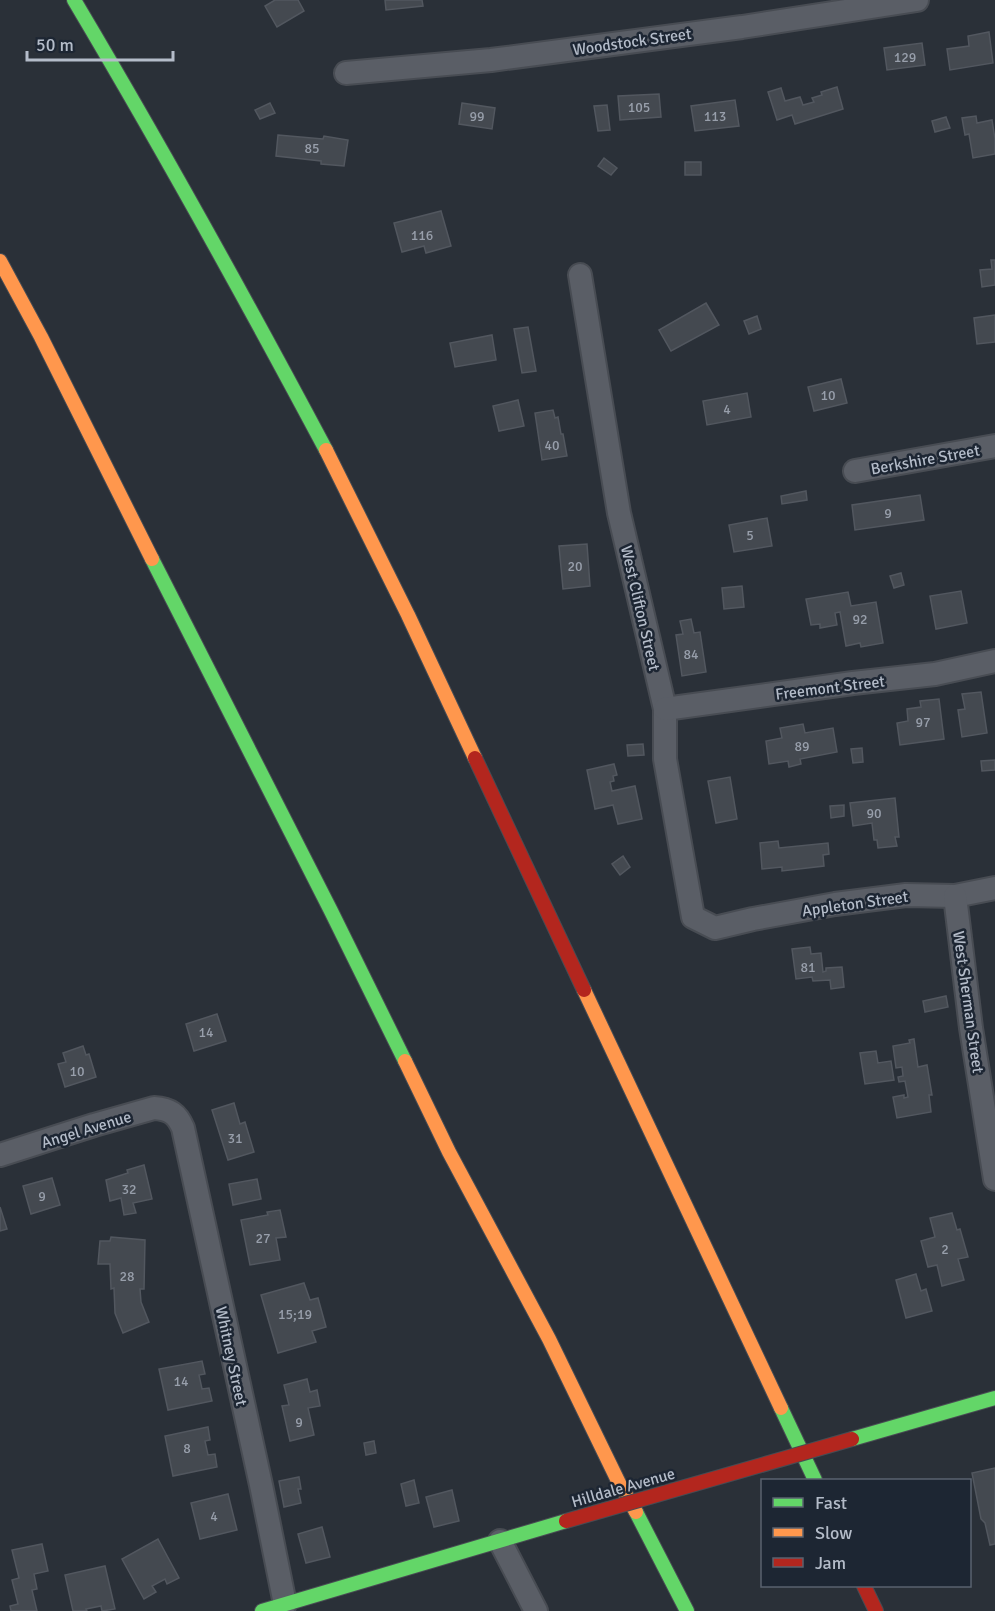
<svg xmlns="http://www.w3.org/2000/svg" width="995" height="1611" font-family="Signika,sans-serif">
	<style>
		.building { fill: #444950; stroke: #52575f; stroke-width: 1.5 }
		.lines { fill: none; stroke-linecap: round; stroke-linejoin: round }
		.street-casing { stroke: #484c53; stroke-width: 26 }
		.fast-casing { stroke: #484c53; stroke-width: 16 }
		.slow-casing { stroke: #484c53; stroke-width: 16 }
		.jam-casing { stroke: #484c53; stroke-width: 16 }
		.street { stroke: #5a5e66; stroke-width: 22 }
		.fast { stroke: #63d668; stroke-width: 14 }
		.slow { stroke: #ff974d; stroke-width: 14 }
		.jam { stroke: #b3261e; stroke-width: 14 }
		.jam-bridge-casing { stroke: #484c53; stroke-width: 16; stroke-linecap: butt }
		.jam-bridge { stroke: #b3261e; stroke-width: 14 }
		.labels { text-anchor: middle; stroke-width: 5; stroke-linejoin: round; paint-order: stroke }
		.number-label { font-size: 14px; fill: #989fab }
		.street-label { font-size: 16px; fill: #b4bcc9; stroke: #1d2633 }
	</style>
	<rect width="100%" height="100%" fill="#2a3038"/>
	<g class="building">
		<path d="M275,0H298L304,11L277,27L265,6Z"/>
		<path d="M385,0H422L423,6L386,10Z"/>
		<path d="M989,32L993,63L950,70L947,49L969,46L968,36Z"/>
		<path d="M922,43L925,65L887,70L884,48Z"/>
		<path d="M837,87L843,109L795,124L792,115L777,120L768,92L781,88L785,101L800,97L803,105L814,102L812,98L822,95L821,92Z"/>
		<path d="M659,94L661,117L620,120L618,96Z"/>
		<path d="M735,100L739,126L695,131L691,106Z"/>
		<path d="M270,103L275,113L260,119L255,110Z"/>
		<path d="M462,103L495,108L492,129L459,124Z"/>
		<path d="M607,105L610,130L598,131L594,106Z"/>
		<path d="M976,116L977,123L992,120L995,139V154L973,158L969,134L965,135L962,118Z"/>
		<path d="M946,117L950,128L935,132L932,121Z"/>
		<path d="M278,135L323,139L324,136L348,140L344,166L321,164V161L276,156Z"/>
		<path d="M604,158L617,168L611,175L598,166Z"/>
		<rect x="685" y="162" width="16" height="13"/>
		<path d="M441,211L451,246L426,253L424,246L402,252L394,223Z"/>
		<path d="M991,260H995V285L982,287L980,270L992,269Z"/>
		<path d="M706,303L719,325L671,351L659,330Z"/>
		<path d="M995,315V342L977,344L974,318Z"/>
		<path d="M757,316L761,329L749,334L744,321Z"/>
		<path d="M528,327L536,371L522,373L514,329Z"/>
		<path d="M492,335L496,360L455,367L450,343Z"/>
		<path d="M841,379L847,403L814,411L808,387Z"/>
		<path d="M747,393L751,417L707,425L703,401Z"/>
		<path d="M518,400L524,426L499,431L493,406Z"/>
		<path d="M553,410L555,418L558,417L561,434H563L567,456L542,460L535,413Z"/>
		<path d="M806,491L807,500L782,504L781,496Z"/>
		<path d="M920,495L924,520L855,530L852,505Z"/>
		<path d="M767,518L772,546L734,552L729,525Z"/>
		<path d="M587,544L590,586L563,589L559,546Z"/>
		<path d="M901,573L904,585L894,588L890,576Z"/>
		<path d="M742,586L744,607L724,609L722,588Z"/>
		<path d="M961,591L967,623L936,629L930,596Z"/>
		<path d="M848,592L851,606L876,602L883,643L861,647L860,643L846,646L840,612L835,613L837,625L820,628V624L811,625L806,599Z"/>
		<path d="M691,619L694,633L700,632L706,672L682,676L676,635L683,634L680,621Z"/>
		<path d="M981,692L987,733L962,737L958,710L965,709L962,694Z"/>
		<path d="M939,699L944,739L900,745L897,723L908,721L907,709L921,707L920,701Z"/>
		<path d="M803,724L805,733L833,728L837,752L800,759L801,764L789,767L788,761L769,764L766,741L782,738L780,728Z"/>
		<path d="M643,744L644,755L628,756L627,745Z"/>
		<path d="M862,748L863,762L853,763L851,749Z"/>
		<path d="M995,760V770L982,771L981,761Z"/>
		<path d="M614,764L617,775L613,776L614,781L610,782L612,791L635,786L642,819L618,824L613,805L595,809L587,770Z"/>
		<path d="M730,777L737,819L716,823L708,781Z"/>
		<path d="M895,798L899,837H895L897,846L878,848L877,840H874L872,823L853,826L850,803Z"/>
		<path d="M844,805V816L831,818L830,806Z"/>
		<path d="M778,841L779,848L828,843L829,854L823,855L824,866L782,871V867L762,869L760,843Z"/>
		<path d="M623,856L630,867L620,875L612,864Z"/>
		<path d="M810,947L811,954L821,953L823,972L826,971V968L842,967L844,987L831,989L830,980L813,981L812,977L796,979L792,949Z"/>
		<path d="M946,996L948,1007L925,1012L923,1001Z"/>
		<path d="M217,1014L226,1041L194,1051L186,1024Z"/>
		<path d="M914,1039L918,1067L927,1065L932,1095H929L931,1112L897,1118L893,1097L904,1095V1098L908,1097L905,1081L899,1082L898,1077L903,1076L902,1067L896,1068L893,1046L910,1043L909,1040Z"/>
		<path d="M83,1046L86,1055L89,1054L96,1077L65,1087L58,1064L66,1062L63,1053Z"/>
		<path d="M876,1051L878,1063L891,1061L894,1080L865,1084L860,1053Z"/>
		<path d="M234,1103L240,1124L245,1122L254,1152L228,1160L212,1110Z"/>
		<path d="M144,1165L152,1199L133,1203L136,1213L124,1215L121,1198L110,1201L106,1180L128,1173L127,1170Z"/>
		<path d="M52,1178L60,1205L31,1214L23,1186Z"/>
		<path d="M257,1179L261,1199L233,1205L229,1184Z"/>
		<path d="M0,1207L7,1229L0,1231Z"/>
		<path d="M280,1210L286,1237L276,1238L280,1260L250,1265L241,1220L268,1215L267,1212Z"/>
		<path d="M952,1213L957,1230L960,1229L968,1257L958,1259L964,1280L942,1286L937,1265L928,1267L921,1241L935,1237L930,1218Z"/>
		<path d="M111,1237L145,1240L144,1289H140L141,1302L149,1322L123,1333L115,1313L114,1288L111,1289L110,1264H98L100,1241H110Z"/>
		<path d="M916,1274L921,1291L926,1289L932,1311L906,1318L896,1280Z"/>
		<path d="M304,1283L310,1300L318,1298L326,1327L312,1331L316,1342L278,1353L261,1295Z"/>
		<path d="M202,1361L205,1374L199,1375L202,1389L209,1388L212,1401L168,1410L159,1369Z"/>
		<path d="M307,1379L310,1392L317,1390L320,1406L308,1408L314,1435L290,1441L282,1406L289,1405L284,1385Z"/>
		<path d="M208,1427L210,1440L205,1441L208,1455L215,1454L217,1467L173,1476L165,1436Z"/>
		<path d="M374,1441L376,1453L366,1455L364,1443Z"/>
		<path d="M995,1468V1544L990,1545L985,1523L981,1519L972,1473Z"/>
		<path d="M299,1477L301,1489H298L301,1503L284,1507L279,1481Z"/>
		<path d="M414,1480L419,1503L406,1506L401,1484Z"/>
		<path d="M452,1490L459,1521L434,1527L426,1497Z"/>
		<path d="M228,1494L237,1530L200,1539L191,1503Z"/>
		<path d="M322,1527L330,1557L306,1563L298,1534Z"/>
		<path d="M158,1539L179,1578L167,1584L165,1579L152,1586L156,1592L144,1599L122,1559Z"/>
		<path d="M42,1544L48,1571L34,1574L37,1589L32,1590L37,1611H11L10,1606L18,1604L12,1580L19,1578L12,1550Z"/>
		<path d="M105,1566L115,1609L102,1611L101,1606L86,1609L87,1611H73L65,1575Z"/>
	</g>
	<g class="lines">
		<g class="street-casing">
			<g id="street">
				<path d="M346,73L491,60L742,27L917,0"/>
				<path d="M580,275L619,513L665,709V759L693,917L715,928L753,919L835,904L906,895L955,896L995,888"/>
				<path d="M855,471L995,446"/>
				<path d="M665,709L853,683L935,674L995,661"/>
				<path d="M955,896L971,1028L995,1179"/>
				<path d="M0,1155L94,1125L154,1108C170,1109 177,1114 183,1128L261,1485L285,1604"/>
				<path d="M500,1541L536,1611"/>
			</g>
		</g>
		<g class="fast-casing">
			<g id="fast">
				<path d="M74,0C162,148 245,298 326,450"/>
				<path d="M152,559L331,911L405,1061"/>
				<path d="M781,1408L815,1480"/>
				<path d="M852,1439L995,1398"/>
				<path d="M636,1512L687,1611"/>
				<path d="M262,1611L566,1521"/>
			</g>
		</g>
		<g class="slow-casing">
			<g id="slow">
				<path d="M0,261L41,337L152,559"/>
				<path d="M326,450L408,615L475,758"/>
				<path d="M584,990L781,1408"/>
				<path d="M405,1061L449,1152L549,1339L620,1485L636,1512"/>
			</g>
		</g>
		<g class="jam-casing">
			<g id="jam">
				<path d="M475,758L584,990"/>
				<path d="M864,1586L876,1611"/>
			</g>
		</g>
		<use href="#street" class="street"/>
		<use href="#fast" class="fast"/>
		<use href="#slow" class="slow"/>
		<use href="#jam" class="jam"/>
		<g class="jam-bridge-casing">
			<path id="jam-bridge" d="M566,1521L852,1439"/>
		</g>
		<use href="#jam-bridge" class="jam-bridge"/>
	</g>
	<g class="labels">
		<g class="number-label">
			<text x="905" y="62">129</text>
			<text x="639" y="112">105</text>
			<text x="477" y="121">99</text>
			<text x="715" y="121">113</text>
			<text x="312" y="153">85</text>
			<text x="422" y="240">116</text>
			<text x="828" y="400">10</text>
			<text x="727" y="414">4</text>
			<text x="552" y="450">40</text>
			<text x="888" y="518">9</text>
			<text x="750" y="540">5</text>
			<text x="575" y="571">20</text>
			<text x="860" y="624">92</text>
			<text x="691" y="659">84</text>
			<text x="923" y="727">97</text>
			<text x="802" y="751">89</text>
			<text x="874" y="818">90</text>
			<text x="808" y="972">81</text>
			<text x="206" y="1037">14</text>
			<text x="77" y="1076">10</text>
			<text x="235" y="1143">31</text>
			<text x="129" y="1194">32</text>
			<text x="42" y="1201">9</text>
			<text x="263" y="1243">27</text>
			<text x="945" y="1254">2</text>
			<text x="127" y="1281">28</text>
			<text x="295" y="1319">15;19</text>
			<text x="181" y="1386">14</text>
			<text x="299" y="1427">9</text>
			<text x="187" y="1453">8</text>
			<text x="214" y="1521">4</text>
		</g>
		<g class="street-label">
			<text transform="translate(632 41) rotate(-8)" y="6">Woodstock Street</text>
			<text transform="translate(925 459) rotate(-10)" y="6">Berkshire Street</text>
			<text transform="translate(641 608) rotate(77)" y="6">West Clifton Street</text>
			<text transform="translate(830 687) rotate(-7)" y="6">Freemont Street</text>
			<text transform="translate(855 903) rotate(-8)" y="6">Appleton Street</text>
			<text transform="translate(969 1002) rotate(82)" y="6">West Sherman Street</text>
			<text transform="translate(86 1129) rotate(-17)" y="6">Angel Avenue</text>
			<text transform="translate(232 1356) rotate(78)" y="6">Whitney Street</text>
			<text transform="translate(623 1487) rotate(-16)" y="6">Hilldale Avenue</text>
		</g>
	</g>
	<rect x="761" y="1479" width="210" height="108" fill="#1d2633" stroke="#59626f" stroke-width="1.5"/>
	<rect x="773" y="1498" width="30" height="9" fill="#63d668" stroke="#59626f" stroke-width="1.5"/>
	<text x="815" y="1509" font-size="18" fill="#b4bcc9">Fast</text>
	<rect x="773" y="1528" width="30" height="9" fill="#ff974d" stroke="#59626f" stroke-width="1.5"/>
	<text x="815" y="1539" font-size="18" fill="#b4bcc9">Slow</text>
	<rect x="773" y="1558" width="30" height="9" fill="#b3261e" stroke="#59626f" stroke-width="1.5"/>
	<text x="815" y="1569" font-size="18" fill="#b4bcc9">Jam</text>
	<path d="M27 51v9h146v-9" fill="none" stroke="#b4bcc9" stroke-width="3"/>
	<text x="36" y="51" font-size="18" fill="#b4bcc9" stroke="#1d2633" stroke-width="4.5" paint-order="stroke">50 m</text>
</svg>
